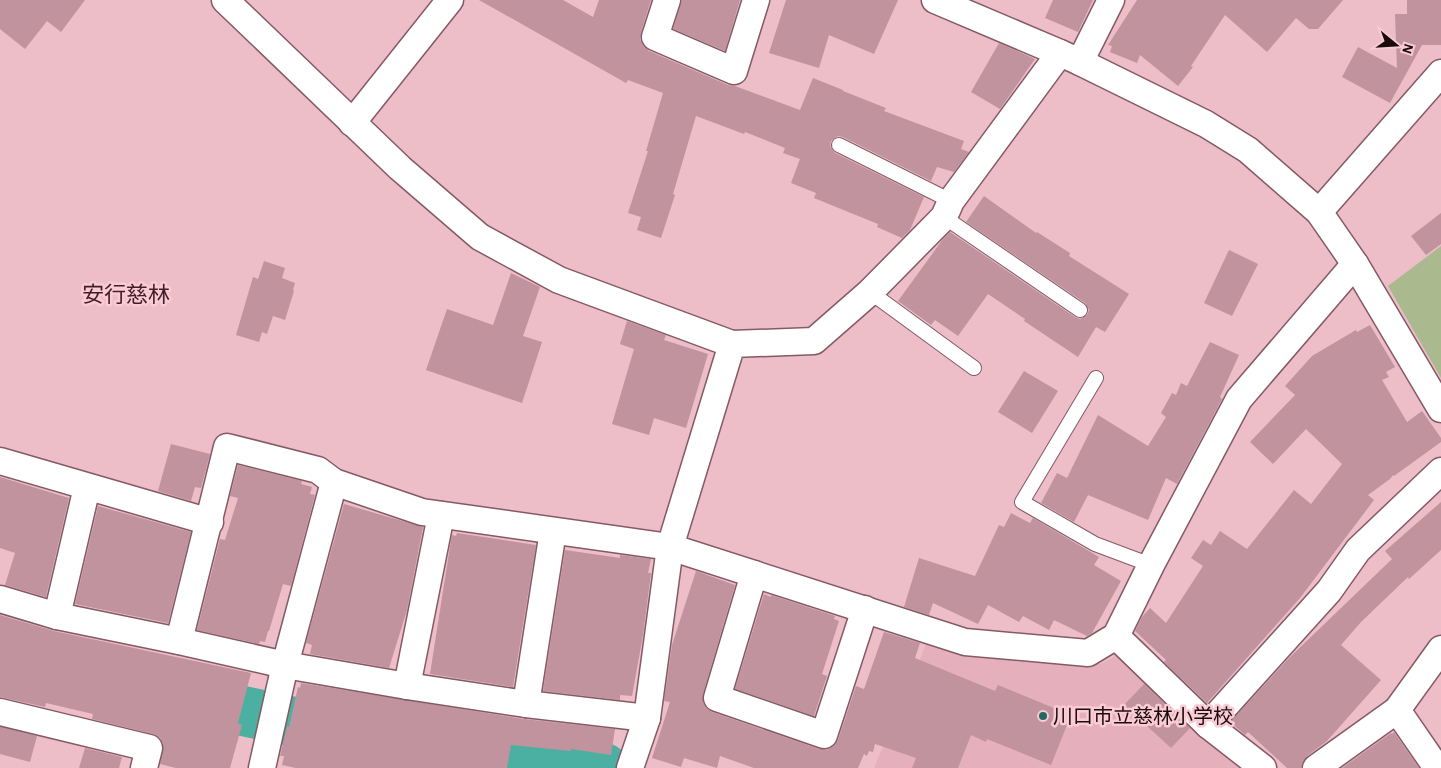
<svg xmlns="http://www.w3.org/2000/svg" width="1441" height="768" font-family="'Alegreya Sans','Noto Sans JP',sans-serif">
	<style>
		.built { fill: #e6afbc }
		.green { fill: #abb98f }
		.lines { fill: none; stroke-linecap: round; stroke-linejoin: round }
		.river { stroke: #4bb0a1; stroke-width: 50 }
		.building { fill: #c0939e }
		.lane-casing { stroke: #845a65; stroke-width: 16 }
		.street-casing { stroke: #845a65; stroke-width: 29 }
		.lane { stroke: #fff; stroke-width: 14 }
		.street { stroke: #fff; stroke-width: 26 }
		.poi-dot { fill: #226a60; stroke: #facad5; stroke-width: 2 }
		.labels { text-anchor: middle; stroke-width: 5; stroke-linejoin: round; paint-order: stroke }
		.poi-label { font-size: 20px; fill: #1a0b0f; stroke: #facad5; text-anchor: start }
		.quarter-label { font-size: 22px; fill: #411d28; stroke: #facad5 }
	</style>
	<rect width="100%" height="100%" fill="#edbdc8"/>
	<path class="built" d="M927,642L972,653L1036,663L1101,664L1121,653L1248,768H874Z"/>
	<path class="green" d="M1441,246V378L1388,286Z"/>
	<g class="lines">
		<g class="river">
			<path d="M172,698L234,709L359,736"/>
			<path d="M440,746L517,754L604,768"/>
		</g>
	</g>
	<g class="building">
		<path d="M0,0H85L61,32L47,21L25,49L0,29Z"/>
		<path d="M479,0H563L593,17L599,0H651L641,32L640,39L643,46L649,51L728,85L735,86L800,110L813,78L843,90V91L886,108L884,111L964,141L961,149L969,152L954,172L937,167L931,181L843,137L838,136L831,141L830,146L835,153L924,197L910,230L902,238L877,227L878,224L814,198L816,193L791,183L800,159L783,153L785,148L745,132L744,134L696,116L673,194L675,195L661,238L637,230L641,217L628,213L648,151H646L663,93L628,80L626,83Z"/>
		<path d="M682,0H740L725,51L673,29Z"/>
		<path d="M786,0H898L874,54L829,35L819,68L769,53Z"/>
		<path d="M1053,0H1093L1078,32L1045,18Z"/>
		<path d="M1137,0H1343L1318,29H1309L1296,18L1267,52L1225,15L1191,66L1193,67L1178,86L1140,55L1137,63L1110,52L1112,46L1108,45Z"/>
		<path d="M1407,0H1441V45H1422L1390,103L1342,77L1358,47L1397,68L1395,14H1407Z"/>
		<path d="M999,43L1035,59L1000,109L971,92Z"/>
		<path d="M984,196L1036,233L1037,232L1070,253L1069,256L1129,294L1105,332L1096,327L1078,357L1024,321L1025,319L988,294L958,336L935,320L931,325L898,301L943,239L950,232L1075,317L1080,319L1087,315L1089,310L1085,303L966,222Z"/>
		<path d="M1441,213V244L1426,255L1411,236Z"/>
		<path d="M1229,250L1258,264L1232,316L1204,303Z"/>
		<path d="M264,261L285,268L282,278L295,283L293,290L294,291L285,320L273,316L267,334L262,332L259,342L236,335L253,277L258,279Z"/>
		<path d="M511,273L540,287L523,336L542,342L522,403L426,370L447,309L493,325Z"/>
		<path d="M627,321L666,335L664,340L708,354L686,428L654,418L649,435L612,424L634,349L620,344Z"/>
		<path d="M1370,325L1395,367L1386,372L1389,377L1382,380L1407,422L1422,411L1441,438V442L1394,476L1393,475L1390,479L1368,495L1374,500L1300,598L1207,703L1164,662L1166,660L1135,631L1142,617L1150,608L1166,623L1203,566L1191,558L1203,540L1211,545L1220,531L1247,549L1294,490L1311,504L1342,464L1306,429L1273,464L1250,442L1295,395L1285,386L1312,356L1356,330L1357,332Z"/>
		<path d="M1210,342L1239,355L1220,397L1222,399L1177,484L1166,478L1148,520L1088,495L1074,522L1041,503L1057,473L1067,478L1098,415L1148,446L1166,417L1161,413L1172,393L1176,395L1181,383L1187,386Z"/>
		<path d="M1024,371L1058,391L1032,433L998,412Z"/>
		<path d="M171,444L210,454L201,488L195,487L191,501L158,491Z"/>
		<path d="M238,465L302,481L301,484L312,487L310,494L315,495L291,586L283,584L269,631H268L265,642L260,641L259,644L197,630L220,539L225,540L238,498L230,496Z"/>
		<path d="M0,477L69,498L46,597L5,585L15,553L0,548Z"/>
		<path d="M1441,502V550L1409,579L1408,577L1361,622L1341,645L1381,680L1327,741L1307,756L1303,761L1301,768H1287L1248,732L1245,735L1230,722L1290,657L1392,559L1385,551Z"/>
		<path d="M344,504L423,527L407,610L389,668L310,654L312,645L306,643Z"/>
		<path d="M98,506L191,532L168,623L75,604Z"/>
		<path d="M1011,513L1030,523L1033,518L1099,557L1094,565L1121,581L1092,633L1087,636L1054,620L1049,630L1023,616L1019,622L988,605L978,624L933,603L929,615L904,607L919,558L975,576L999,525L1004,527Z"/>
		<path d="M457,533L536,545L513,687L430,674L451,540L452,535L456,536Z"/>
		<path d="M565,550L620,558V555L651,559L648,573H651L643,635L632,696L620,695V700L543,691Z"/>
		<path d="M696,571L735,585L703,694V702L706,708L712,712L819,749L827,750L834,746L838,740L856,686L864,689L884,632L920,643L915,658L995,691L998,685L1071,715L1051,765L987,739L986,742L971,735L958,768H912L916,758L875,744L873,752L869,751L867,756L864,754L858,768H754L720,756L717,768L684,758L681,767L652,758L670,702L664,701L672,645Z"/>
		<path d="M764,594L771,597V595L835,616L834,619L839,621L822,674L827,676L814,716L735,689Z"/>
		<path d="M0,615L54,631L251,673L238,723L242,725L230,768H176L160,764L163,744L160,738L153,734L92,719L93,714L46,703L45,707L0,697Z"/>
		<path d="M301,683L524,719L615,729L611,755L571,749V751L511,745L507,768H296L282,765L284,756H280L287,727H289L298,687L300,688Z"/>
		<path d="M1144,684L1190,728L1171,748L1124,705Z"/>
		<path d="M0,727L37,736L30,762L0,754Z"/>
		<path d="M1394,732L1419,768H1342L1391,733L1392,734Z"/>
		<path d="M85,748L122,757L119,768H79Z"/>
	</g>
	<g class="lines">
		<g class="lane-casing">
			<g id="lane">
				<path d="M839,145L951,201"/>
				<path d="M944,217L1080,310"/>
				<path d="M870,292L974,368"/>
				<path d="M1096,378L1022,502L1095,544L1151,565"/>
			</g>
		</g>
		<g class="street-casing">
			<g id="street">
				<path d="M225,0L400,168L480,237L559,280L732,344"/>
				<path d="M667,0L655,37L734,71L756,0"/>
				<path d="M935,0L1060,53"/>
				<path d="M1080,62L1206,124L1248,150L1319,212L1355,264L1441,409"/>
				<path d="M352,123L450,0"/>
				<path d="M1319,212L1441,73"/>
				<path d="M0,461L210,522"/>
				<path d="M754,574L717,698L824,735L865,609"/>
				<path d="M0,599L57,616L179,641L285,665L407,686L526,704L647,718"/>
				<path d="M57,616L87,487"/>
				<path d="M1116,636L1208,725L1263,768"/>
				<path d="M179,641L227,447L318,470L334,482L422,512L670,547L965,642L1088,653L1116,636L1151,565L1239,399L1355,264"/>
				<path d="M407,686L441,515"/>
				<path d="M526,704L553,531"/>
				<path d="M1397,710L1437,768"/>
				<path d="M0,712L149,748L144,768"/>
				<path d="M1208,725L1329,591L1358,550L1441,471"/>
				<path d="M262,768L285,665L334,482"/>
				<path d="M630,768L647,718L670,547L732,344L814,341L870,292L944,217L951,201L1060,53L1080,62L1111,0"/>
				<path d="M1316,768L1397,710L1441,649"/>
			</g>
		</g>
		<use href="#lane" class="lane"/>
		<use href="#street" class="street"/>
	</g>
	<circle class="poi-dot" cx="1043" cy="716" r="5"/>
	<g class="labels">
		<g class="poi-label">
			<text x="1053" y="723">川口市立慈林小学校</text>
		</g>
		<g class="quarter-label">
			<text x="126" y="302">安行慈林</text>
		</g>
	</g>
	<g transform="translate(1396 45) rotate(108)" stroke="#facad5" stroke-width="4" paint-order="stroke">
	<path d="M0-4L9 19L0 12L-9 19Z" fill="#1a0b0f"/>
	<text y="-8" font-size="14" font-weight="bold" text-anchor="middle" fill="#1a0b0f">N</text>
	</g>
</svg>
